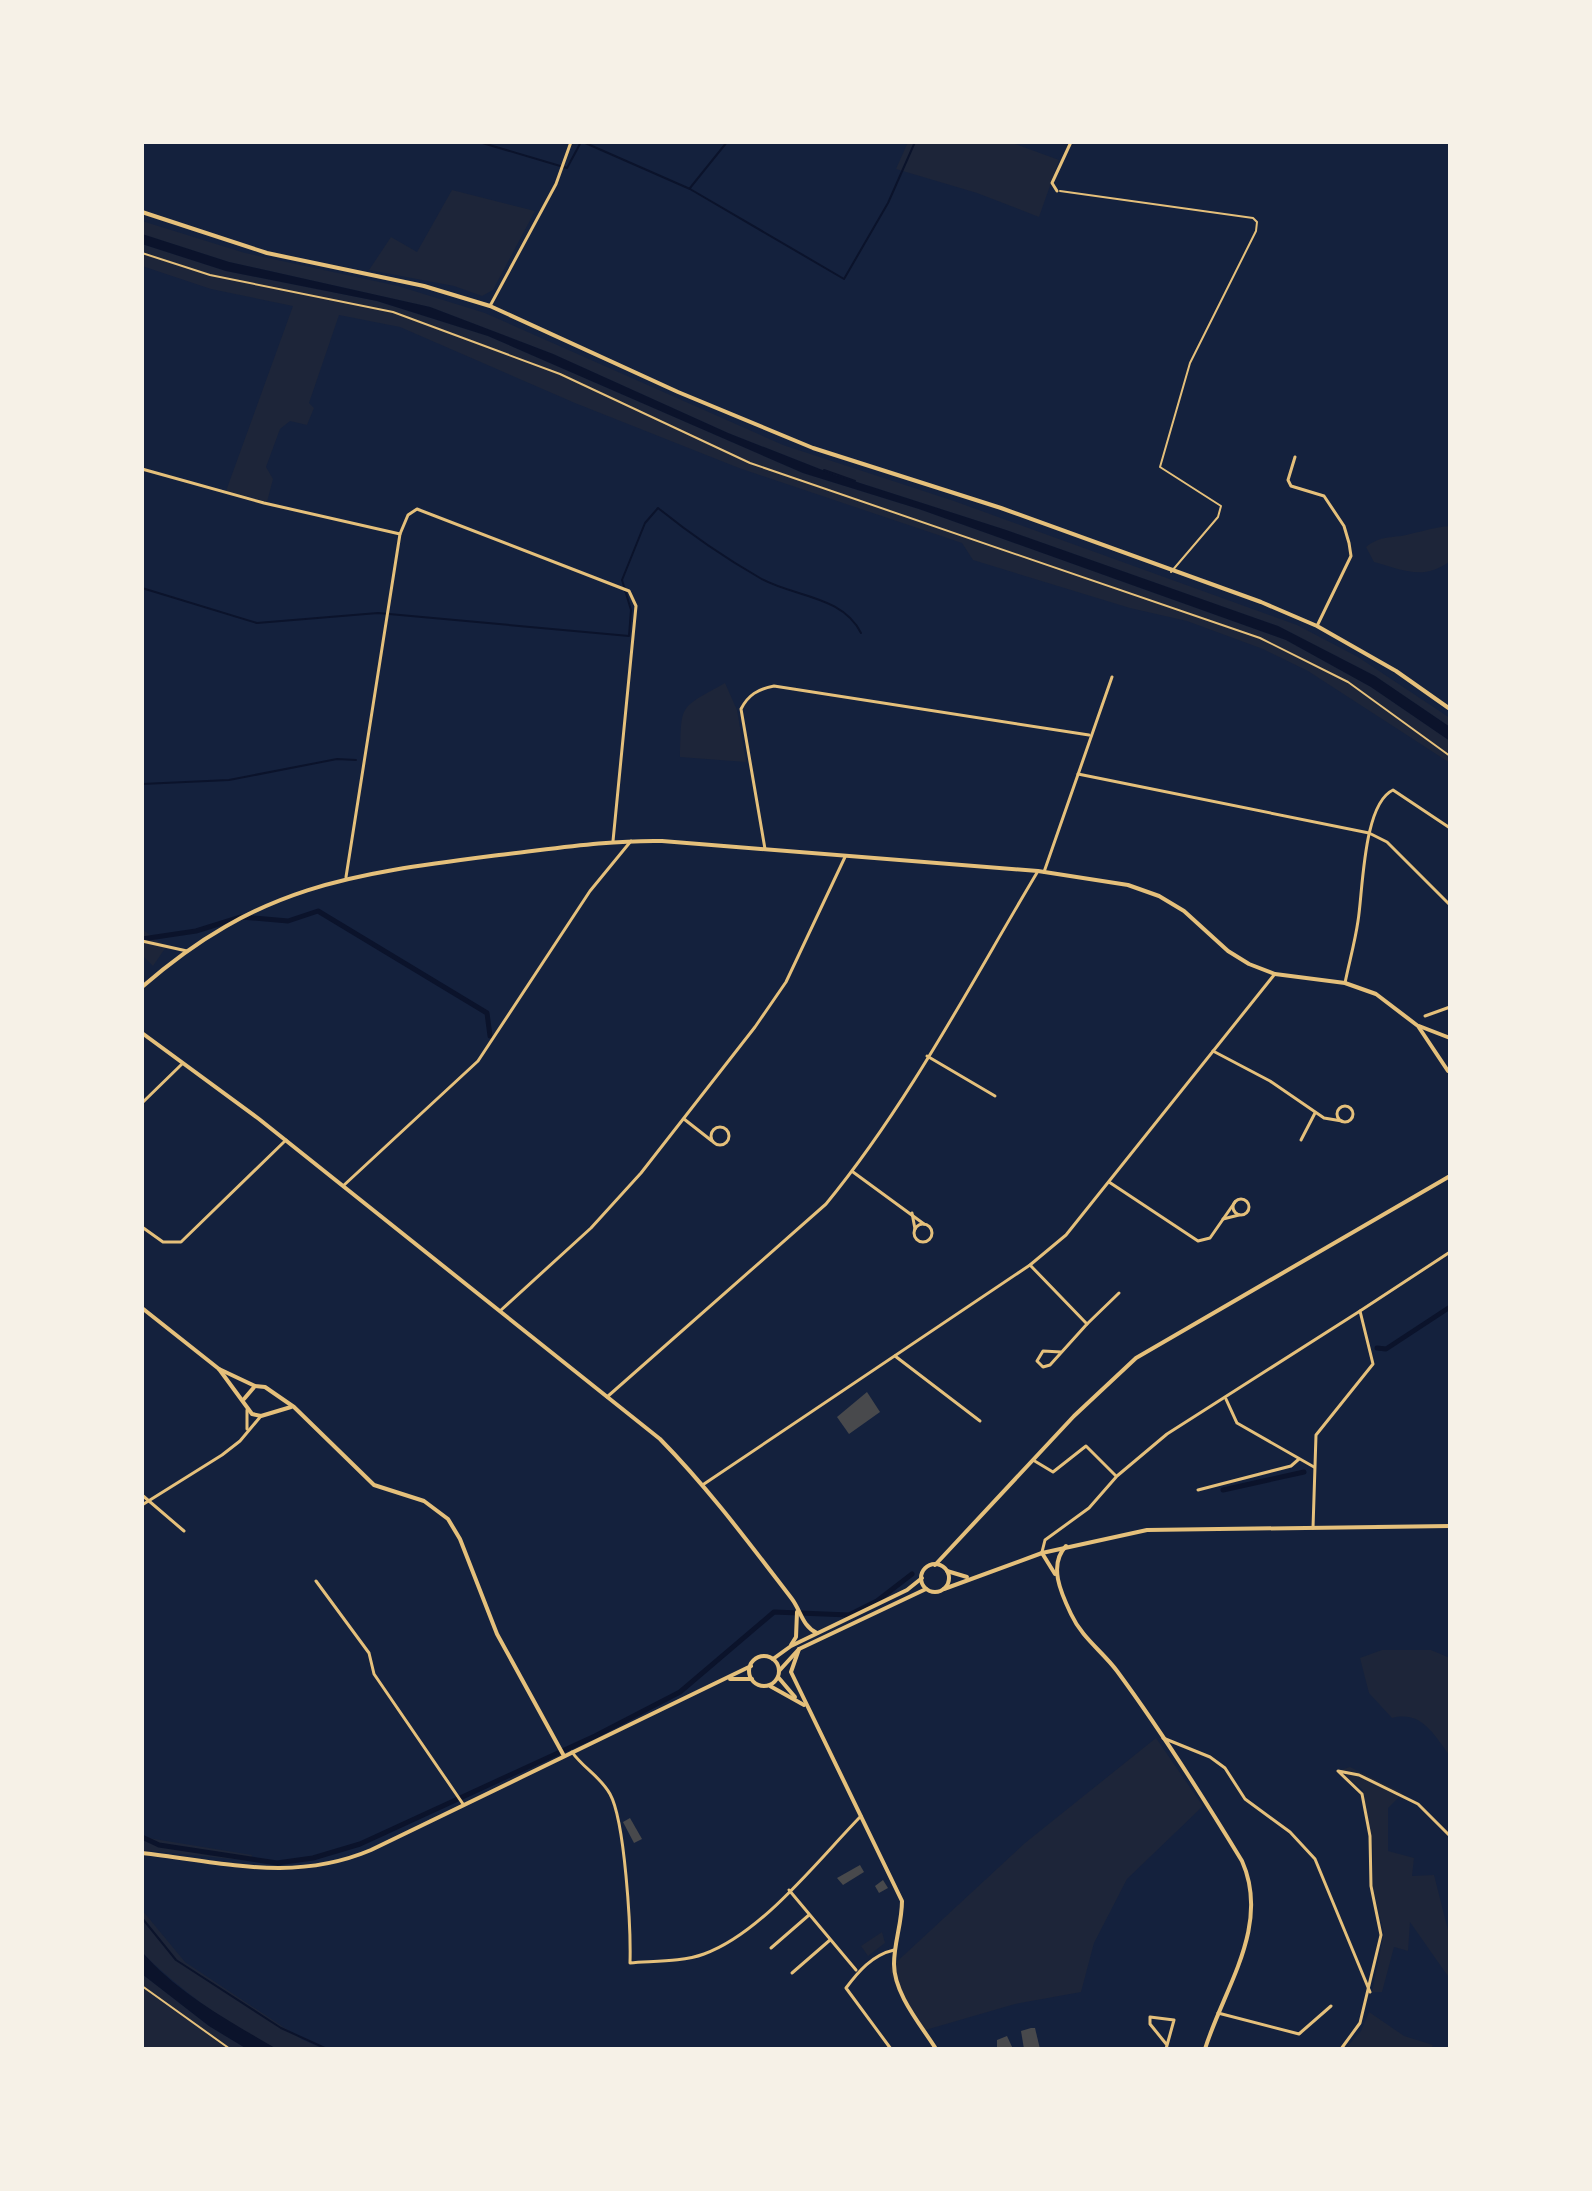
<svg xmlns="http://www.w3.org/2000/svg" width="1592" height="2191" font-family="'Roboto Condensed',sans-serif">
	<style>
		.green { fill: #1d2539 }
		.water { fill: #0b132b }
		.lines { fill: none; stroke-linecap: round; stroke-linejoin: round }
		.stream { stroke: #0b132b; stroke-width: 2 }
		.canal { stroke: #0b132b; stroke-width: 5 }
		.building { fill: #48494c }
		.path { stroke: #e5c07b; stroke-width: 2 }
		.service { stroke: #e5c07b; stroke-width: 2 }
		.minor { stroke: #e5c07b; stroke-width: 3 }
		.tertiary { stroke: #e5c07b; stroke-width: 4 }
		.secondary { stroke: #e5c07b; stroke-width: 4 }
	</style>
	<rect width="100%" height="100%" fill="#14213d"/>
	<g class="green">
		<path d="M908,142H1010L1059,160L1039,217L977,193L896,169Z"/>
		<path d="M452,190L535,211L493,290L482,296L454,286L369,270L391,237L417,252Z"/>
		<path d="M142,221L245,253L398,286L485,313L783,445L954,501L1297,625L1358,657L1450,718V727L1375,676L1278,626L1006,530L835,475L728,433L553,354L430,307L229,262L142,234Z"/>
		<path d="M142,244L226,271L377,301L488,336L803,473L919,509L1286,640L1371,687L1450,741V763L1308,671L1263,649L1187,621L1130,608L973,560L962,543L739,468L575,403L400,327L339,315L309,403L314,408L307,425L290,421L280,429L266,467L273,479L267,502L226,491L293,306L211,289L142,266Z"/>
		<path d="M1450,526V561C1424,581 1403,570 1374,562L1366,547C1382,534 1393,539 1410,534C1424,531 1435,527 1450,526Z"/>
		<path d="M725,683L737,710L746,762L680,757C682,703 677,710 725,683Z"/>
		<path d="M142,929L166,947L153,966L142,955Z"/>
		<path d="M1382,1650H1431L1450,1658V1756C1434,1735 1422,1710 1392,1718L1369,1693L1360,1658Z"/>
		<path d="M1156,1738L1203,1806L1127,1879L1094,1943L1081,1992L1015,2004L922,2031L891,1976L890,1968L1025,1843Z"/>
		<path d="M1350,1767L1403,1793L1388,1808V1851L1414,1858L1412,1876L1434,1875L1450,1938V1979L1410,1922L1408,1951L1394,1947L1382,1992H1372L1384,1933L1373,1889V1849L1364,1796L1362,1789L1337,1771Z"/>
		<path d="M142,1837L252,1855L251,1861L142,1850Z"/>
		<path d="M142,1910L185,1962L303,2040L323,2049C309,2049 293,2051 279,2049C250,2044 163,1976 142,1952Z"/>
		<path d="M882,1932L885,1943L868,1956L861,1946Z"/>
		<path d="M142,1974L209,2026L247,2049H142Z"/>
		<path d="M1369,2012L1404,2036L1433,2045L1431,2049H1345L1361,2031Z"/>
	</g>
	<g class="water">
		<path d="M142,234L229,262L430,307L553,354L728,433L835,475L1006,530L1278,626L1375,676L1450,727V741L1371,687L1286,640L919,509L803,473L488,336L377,301L226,271L142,244Z"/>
		<path d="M142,1952C179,1994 229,2021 277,2049H247L209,2026L142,1974Z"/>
	</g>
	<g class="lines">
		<g class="stream">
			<path d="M479,142L567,168L581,142"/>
			<path d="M583,142L690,189L844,279L888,203L915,142"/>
			<path d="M690,188L727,142"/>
			<path d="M824,470L855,481"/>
			<path d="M142,588L257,623L378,613L629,636L631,610L622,580L645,523L658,508C689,533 725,558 760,578C793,597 842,595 861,633"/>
			<path d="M142,784L229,780L337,759L356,760"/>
			<path d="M142,1918L176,1960L281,2028L327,2049"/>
		</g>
		<g class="canal">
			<path d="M142,939L196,931L241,917L288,921L318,911L487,1013L490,1036"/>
			<path d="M1377,1348L1386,1349L1450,1307"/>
			<path d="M1223,1490L1304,1472"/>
			<path d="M142,1837L159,1845L277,1863L313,1858L360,1844L595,1736L680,1692L774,1612L849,1615L877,1601L912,1574"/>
		</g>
	</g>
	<g class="building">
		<path d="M867,1392L880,1412L849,1434L837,1417Z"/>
		<path d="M630,1818L642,1839L634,1843L623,1822Z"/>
		<path d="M860,1865L864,1872L843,1885L837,1878Z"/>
		<path d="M883,1880L888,1888L879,1893L875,1886Z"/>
		<path d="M1031,2028H1035L1040,2049H1024L1021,2031Z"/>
		<path d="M1007,2036L1013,2049H997V2040Z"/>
	</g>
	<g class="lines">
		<g class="path">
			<path d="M142,253L210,275L393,312L560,374L750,463L1260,638L1348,682L1450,756"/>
			<path d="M142,1986L230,2049"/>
		</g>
		<path class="service" d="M1060,191L1253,218L1257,222L1256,231L1190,363L1160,467L1221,506L1218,517L1171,572"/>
		<g class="minor">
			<path d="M1057,191L1052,183L1071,142"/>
			<path d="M490,306L556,184L571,142"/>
			<path d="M1295,457L1288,480L1291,486L1324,496L1344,526L1349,543L1351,556L1317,626"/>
			<path d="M142,469L264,503L400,534"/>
			<path d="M1078,774L1369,833L1387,842L1450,905"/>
			<path d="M765,849L741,709C748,695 758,689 774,686L1089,735"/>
			<path d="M1044,872L1112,677"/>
			<path d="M346,877L400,534L408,515L417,509L629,591L636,606L613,841"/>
			<path d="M142,941L187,951"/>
			<path d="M1345,983C1349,963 1355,942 1358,921C1363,891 1363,804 1393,790L1450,828"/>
			<path d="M1425,1016L1450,1007"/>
			<path d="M1213,1051L1270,1081L1324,1118L1342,1121"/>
			<path d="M927,1056L995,1096"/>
			<path d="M142,1103L182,1064"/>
			<circle cx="1345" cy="1114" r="8"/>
			<path d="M684,1119L712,1141"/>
			<circle cx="720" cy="1136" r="9"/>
			<path d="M1301,1140L1315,1113"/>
			<path d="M853,1172L924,1224"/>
			<path d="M1109,1182L1198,1241L1210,1238L1235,1202"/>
			<path d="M343,1186L478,1061L590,891L631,841"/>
			<circle cx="1241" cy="1207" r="8"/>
			<path d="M912,1213L915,1229"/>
			<path d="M1223,1219L1239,1215"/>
			<circle cx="923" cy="1233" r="9"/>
			<path d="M142,1227L163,1242H181L286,1140"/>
			<path d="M1030,1265L1087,1324L1050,1365L1043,1367L1037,1361L1043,1351L1061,1352"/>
			<path d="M500,1311L591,1228L641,1173L755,1027L786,982L845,857"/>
			<path d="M1087,1324L1119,1293"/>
			<path d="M895,1356L980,1421"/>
			<path d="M607,1397L826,1204C909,1103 971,983 1038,871"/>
			<path d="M1226,1399L1237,1423L1314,1467"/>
			<path d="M247,1429V1410"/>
			<path d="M1033,1460L1053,1472L1086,1446L1116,1476"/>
			<path d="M704,1484L1030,1265L1066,1235L1274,975"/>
			<path d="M1198,1490L1291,1466L1299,1459"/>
			<path d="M142,1495L184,1531"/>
			<path d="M142,1505L222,1455L240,1441L261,1416"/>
			<path d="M1313,1528L1316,1435L1373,1364L1360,1311L1450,1252"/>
			<path d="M1042,1552L1045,1540L1089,1508L1117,1476L1167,1434L1360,1311"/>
			<path d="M316,1581L369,1653L374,1674L463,1804"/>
			<path d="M1163,1738L1210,1757L1225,1768L1245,1799L1290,1832L1315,1859L1370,1992"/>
			<path d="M572,1752C583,1768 600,1776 610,1794C625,1821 631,1929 630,1963C654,1961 682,1962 704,1954C762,1933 818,1860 861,1816"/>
			<path d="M789,1890L856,1970"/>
			<path d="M771,1948L809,1915"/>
			<path d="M792,1973L830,1940"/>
			<path d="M1218,2013L1299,2034L1331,2006"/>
			<path d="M891,2049L846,1988C858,1972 872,1955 894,1950"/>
			<path d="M1166,2049L1174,2020L1150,2017V2024L1167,2045"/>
			<path d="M1341,2049L1360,2023L1381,1935L1371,1886L1370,1836L1362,1794L1338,1771L1359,1775L1418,1804L1450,1836"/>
		</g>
		<g class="tertiary">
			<path d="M142,987C259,885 351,874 499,855C553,849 607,840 662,841L1038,871L1128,885L1159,896L1184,911L1228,951L1249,964L1275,974L1345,983L1376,994L1418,1026L1448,1071"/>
			<path d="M1419,1026L1450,1038"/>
			<path d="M142,1033L259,1119L660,1439C709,1489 749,1543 792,1599C801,1611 802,1626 817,1633"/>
			<path d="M142,1308L219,1369L252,1414L261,1416L291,1407"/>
			<path d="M219,1369L255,1386L265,1387L294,1407L374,1485L424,1501L448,1519L460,1539L497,1634L564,1756"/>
			<path d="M244,1399L255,1386"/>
			<path d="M1066,1546C1048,1565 1061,1593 1071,1614C1082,1638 1102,1651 1117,1671C1162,1732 1203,1797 1242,1861C1271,1926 1224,1988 1205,2049"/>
			<path d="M1042,1553L1055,1574"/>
			<path d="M947,1571L967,1577"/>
			<path d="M944,1589L1042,1553L1147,1530L1450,1526"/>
			<path d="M791,1645L796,1637L797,1612"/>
		</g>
		<g class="secondary">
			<path d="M142,212L267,253L424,286L490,306L678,392L813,448L1001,508L1261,602L1317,626L1396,671L1450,709"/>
			<path d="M1450,1056V1076"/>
			<circle cx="935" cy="1578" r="14"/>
			<path d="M935,1565L1074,1416L1136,1358L1450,1176"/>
			<path d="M799,1649L791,1672L902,1901C902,1923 894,1943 894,1964C894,1994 921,2025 936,2049"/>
			<circle cx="764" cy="1671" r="15"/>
			<path d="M773,1659L791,1646L907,1590L922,1578"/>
			<path d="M779,1671L799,1649L926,1589"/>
			<path d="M778,1677L795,1697"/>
			<path d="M730,1679H752"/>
			<path d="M770,1686L804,1705"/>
			<path d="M142,1853C223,1862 293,1883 371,1850L751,1666"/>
		</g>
	</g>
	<rect width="1592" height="2191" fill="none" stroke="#f6f1e7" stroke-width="288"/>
</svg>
